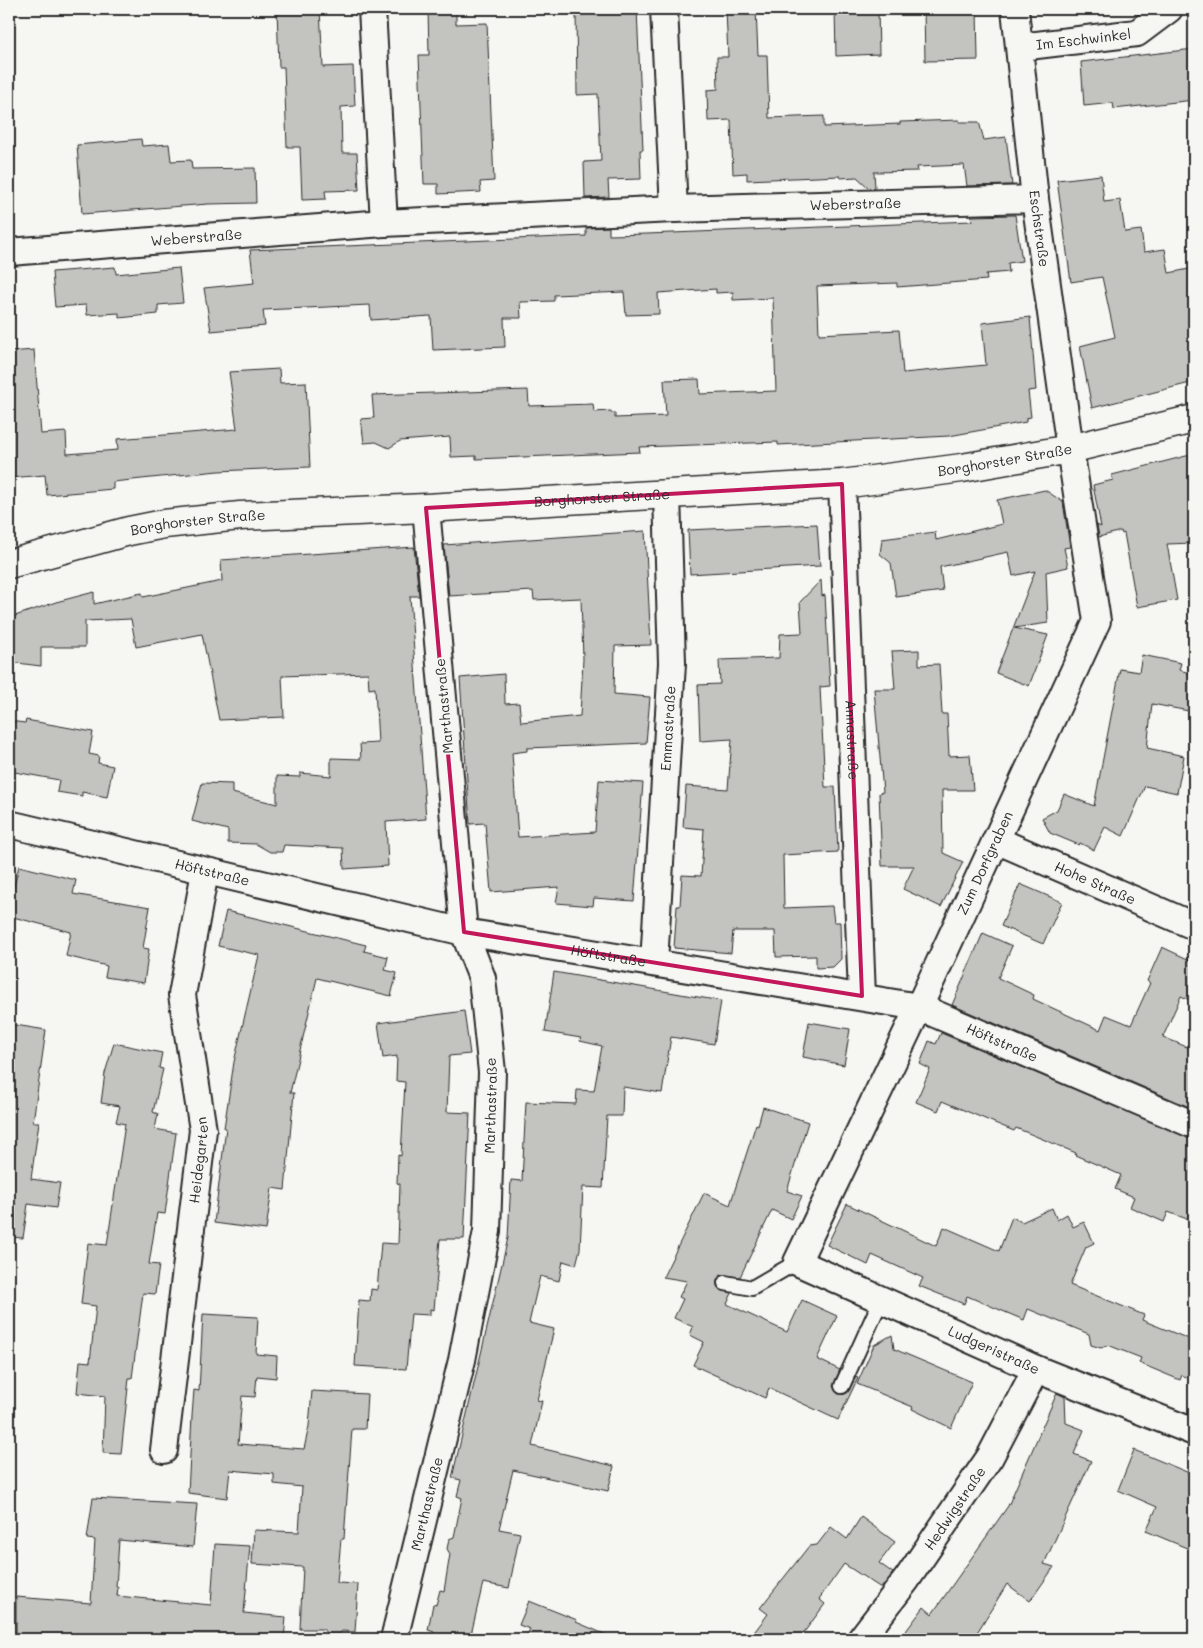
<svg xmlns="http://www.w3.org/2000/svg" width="1203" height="1648" font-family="Mali,sans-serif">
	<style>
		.building { fill: #c3c3c0; stroke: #2b2b2b }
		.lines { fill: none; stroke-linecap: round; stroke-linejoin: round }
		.service-casing { stroke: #2b2b2b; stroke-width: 18 }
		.minor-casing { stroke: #2b2b2b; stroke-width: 30 }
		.secondary-casing { stroke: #2b2b2b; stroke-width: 31 }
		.service { stroke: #f6f6f2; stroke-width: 14 }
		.minor { stroke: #f6f6f2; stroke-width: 26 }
		.secondary { stroke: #f6f6f2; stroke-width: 28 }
		.marked { fill: none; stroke: #c2185b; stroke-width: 4; stroke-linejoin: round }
		.labels { text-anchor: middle; stroke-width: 4; stroke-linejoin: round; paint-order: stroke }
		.street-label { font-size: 14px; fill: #2b2b2b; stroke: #f6f6f2 }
	</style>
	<rect width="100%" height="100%" fill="#f6f6f2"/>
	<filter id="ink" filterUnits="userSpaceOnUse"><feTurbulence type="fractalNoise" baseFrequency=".02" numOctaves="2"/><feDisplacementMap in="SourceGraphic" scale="10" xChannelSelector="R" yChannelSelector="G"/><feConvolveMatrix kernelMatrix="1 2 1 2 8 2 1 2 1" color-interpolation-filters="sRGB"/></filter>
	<g filter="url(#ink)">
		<g class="building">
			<path d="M277,9H320L323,67L353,66L355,106L341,107L342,153H357L359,190L325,191L326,199L302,200L300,147H287L284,67H279Z"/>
			<path d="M428,9H456V24L487,23L494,181L480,182L481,192L438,194V184H424L419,55H429Z"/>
			<path d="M576,9H637L643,150H640L641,179L608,180L609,197L585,198L584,162L601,161L598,94L577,95Z"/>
			<path d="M726,9H756L758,55H767L769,118L824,116V127L900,124V122L959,120V122H979L984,140L1006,137L1012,185L967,186L964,165L917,167L918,171L874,172L875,188L870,189L857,177L840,178V176L747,180V173L733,174L731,120L708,121L707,90L718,89L717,57H728Z"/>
			<path d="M835,9H878L879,54L836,56Z"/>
			<path d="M924,9H977L978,60L925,61Z"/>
			<path d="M1194,49V72H1191L1194,100L1114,109L1113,103L1084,106L1081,62Z"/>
			<path d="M141,139L142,146L169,144L171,161L191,160L192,169L255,168L256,203L208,204L82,214L77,145Z"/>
			<path d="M1101,175L1104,202L1120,200L1125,232L1141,230L1144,252L1165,249L1169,273L1194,268V382L1092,408L1080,346L1115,337L1102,277L1071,282L1057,180Z"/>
			<path d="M1015,215L1022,261L1008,263L1009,272L986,274L987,280L897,287V283L817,286L819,334L899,330L903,373L986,365L982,323L1030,317L1036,390L1028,391L1031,417L1026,418V422L949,436L778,445V442L639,447L640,452L476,459V456L451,457L450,437L400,441L389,448L376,442L364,443L361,419L374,418L372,395L528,390L529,406L593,404L594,412L611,411V413H615V418L666,416L664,380L699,379L700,394L776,391L773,298L733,300V292L716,293V289L658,293L659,314L626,315L624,292L554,295V301L520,302L521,318H504L505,347L433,350L431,316L371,320L370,305L263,310L265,326L211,331L204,288L254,283L250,250L586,236V228L609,227V235L647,234L972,221L971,216Z"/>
			<path d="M115,267L116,274L179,268L183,303L158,305V314L119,318V313L87,315L86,305L55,307L52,272Z"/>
			<path d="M34,350L41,434L66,432L67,454L118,450L117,439L237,429L229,372L279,369L280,383L306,382L310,467L218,471L113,482V489L47,495L45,475L9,478V409H13L9,352Z"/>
			<path d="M1194,454V543L1167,544L1177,600L1137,607L1124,533L1122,534L1121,531L1099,537L1097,525L1101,527L1093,485L1113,480L1112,475Z"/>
			<path d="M1045,490L1063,502L1070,547L1064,548L1068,567L1046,572L1048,623L1014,628L1048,635L1029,686L996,673L1035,571L1013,576L1008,552L940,567L943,591L896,597L891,563L880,554L882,539L935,532L936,540L1002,524L997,500Z"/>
			<path d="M817,524L820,566L690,574L688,530Z"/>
			<path d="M645,531L651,645L615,646L614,694L650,697L646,743L527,748V751L512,753L518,837L595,832L599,780L643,783L634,901L594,898L593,906L556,903L559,887L491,892L485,823L470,824L460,678L504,674L505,704L519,703L521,722L580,716L583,659L581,598L534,600L533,591L449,596L444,545Z"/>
			<path d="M414,547L419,596H410L426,819L386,822L388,866L344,869L343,848L284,845L282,852H270L256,844L228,843V830L192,821L202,783L232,784V793L277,804V776L300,777V773L331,776V758L361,759L360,744L378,743L375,688L369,689L368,673L282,676L284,717L219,720L202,634L136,647L131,619L85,621V647H41V666L9,662V618L56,602L94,592V604L142,593L143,597L222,581L221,560Z"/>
			<path d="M821,580L822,596L825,595L830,686L820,687L825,787H835L838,852L783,855L784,908L832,906L834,922H840L841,959L833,967L816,968V956L776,957L775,931H733L731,953L674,948L677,906H680L682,875L701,876L704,829L683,827L686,786L728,789L732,739L700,741L698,685L720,684L719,660L779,658L780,634L802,633L800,602Z"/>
			<path d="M919,650V665L939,664L942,714H947L949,756L970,755L973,790H942L943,853L963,862L941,907L903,889L914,866H882L879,793L883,792L874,689H895L892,651Z"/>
			<path d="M1142,655L1181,663L1179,670L1194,674V712L1152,704L1147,748L1184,756L1177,793L1145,786L1123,836L1105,827L1094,850L1080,843L1079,845L1050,833L1042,818L1057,810L1064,794L1094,806L1120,669L1139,672Z"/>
			<path d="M26,720L93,732L89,754L99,756L98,763L113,766L107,797L82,792V796L57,792L59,780L9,771V721L25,723Z"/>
			<path d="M19,866L76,880L73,894L150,907L143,948L149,949L144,983L105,977L107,966L66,956L71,932L9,916V906Z"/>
			<path d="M1020,884L1062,902L1043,944L1001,926Z"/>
			<path d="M226,911L366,945L364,951L388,957L385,970L397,973L391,996L317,978L290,1093H294L285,1190L272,1188L266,1230L214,1223L226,1128H224L234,1062L259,955L218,946Z"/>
			<path d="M983,933L1012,946L998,978L1034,995L1033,999L1100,1030L1106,1015L1131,1025L1150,983L1147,981L1162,947L1194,962V1002L1181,996L1163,1037L1194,1050V1109L952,1005Z"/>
			<path d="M554,972L721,1001L714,1044L671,1037L662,1093L623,1087L622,1116H607L603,1188L583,1187L580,1249L576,1265L563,1261L559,1281L540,1276L529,1323L554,1329L537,1400L542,1401L532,1446L614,1466L608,1491L513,1470L499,1529L520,1533L509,1588L483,1583L470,1639H432L434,1632L428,1630L433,1604L436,1605L440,1590L444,1591L450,1554L447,1549L449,1539L454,1537L462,1498L457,1496L461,1480L452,1478L508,1238L511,1180L522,1181L526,1102L576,1104L577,1090L594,1091L602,1046L580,1041L581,1038L545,1032Z"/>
			<path d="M464,1011L470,1054L449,1056L447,1112L470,1113L464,1239H440L434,1310L430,1309V1315L411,1314L406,1369L355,1366L359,1300L370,1301L371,1289L377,1290L381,1243L398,1244L400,1184L397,1183L398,1155L401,1156L405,1082L396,1081L397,1056L383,1058L378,1023Z"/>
			<path d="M809,1022L850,1029L844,1065L803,1057Z"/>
			<path d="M9,1024L46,1030L33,1122H39L31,1179L60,1183L56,1208L28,1204L23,1238L9,1237Z"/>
			<path d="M941,1033L1194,1140V1200L1187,1219L1168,1212L1164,1222L1130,1207L1134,1197L1115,1189L1121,1175L1075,1155L1076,1153L1016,1128L1014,1131L942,1101L938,1111L916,1102L930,1069L920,1064L929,1041L936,1044Z"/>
			<path d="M114,1043L162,1053L159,1068L163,1069L153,1112L158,1114L155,1129L176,1133L165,1214L157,1213L149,1264L159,1265L155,1294L143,1293L132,1378H129L121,1454L103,1453L105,1396L77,1393L80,1361L90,1362L96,1306L81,1304L88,1243L107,1245L125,1124L116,1122L120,1106L101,1103L105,1073Z"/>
			<path d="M763,1107L808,1122L787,1191L802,1196L791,1219L772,1210L740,1277L722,1275L718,1278L717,1285L720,1290L732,1293L727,1304L787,1332L802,1300L837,1316L817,1359L840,1370L833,1386L838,1394L847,1393L856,1377L858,1378L838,1420L769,1388L765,1398L693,1365L704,1342L690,1335L693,1327L674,1318L683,1299L679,1297L687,1281L663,1277L704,1193L730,1205L756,1124L758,1125Z"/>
			<path d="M847,1204L936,1246L944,1227L999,1251L1012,1217L1022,1222L1052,1208L1057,1220L1067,1214L1073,1227L1084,1222L1094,1243L1086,1247L1070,1285L1144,1315L1142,1320L1194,1341V1381L1182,1375L1180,1380L1139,1363L1141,1358L1108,1345L1101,1348L1091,1345L1089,1334L1028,1309L1024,1320L967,1296L964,1304L919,1286L923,1278L872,1255L868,1265L827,1245Z"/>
			<path d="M203,1314L258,1317L256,1354L277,1356L276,1378L257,1376L255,1397L242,1396L238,1444L304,1449L309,1426L312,1391L367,1394L365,1429H352L344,1539H341L337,1583L358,1584L355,1632L342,1631L338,1635L327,1634L323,1629H300L303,1567L252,1564L254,1530L299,1532L302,1487L274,1484V1474L230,1470L227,1498L188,1493L192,1416L194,1390L199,1391Z"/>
			<path d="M892,1335L894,1349L972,1382L951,1428L912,1409L913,1407L857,1384L874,1345Z"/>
			<path d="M1057,1393L1065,1397L1066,1423L1084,1430L1074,1454L1091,1461L1044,1564L1054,1567L1030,1601L1007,1584L973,1639H900L924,1607L932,1614L1008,1506Z"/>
			<path d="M1134,1450L1194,1475V1551L1146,1531L1157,1507L1118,1490Z"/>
			<path d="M93,1498L197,1504L193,1547L119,1540L116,1587H118L117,1596L211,1605L215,1544L250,1546L244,1613L286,1617L284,1639H16V1597L91,1603L95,1540L87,1539Z"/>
			<path d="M861,1517L895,1542L879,1563L893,1573L881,1588L844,1564L819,1599L825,1604L799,1639H749L768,1614L760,1608L809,1546L817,1545L831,1527L847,1539Z"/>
			<path d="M529,1601L577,1620L576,1622L616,1639H525L530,1629L519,1625Z"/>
		</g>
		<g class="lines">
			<g class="service-casing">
				<g id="service">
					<path d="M725,1283L752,1288L797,1262"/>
					<path d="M842,1386L881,1300"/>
				</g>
			</g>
			<g class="minor-casing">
				<g id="minor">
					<path d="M372,9L384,223"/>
					<path d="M664,9L674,209"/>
					<path id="s1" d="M1015,9L1035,199L1070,449L1097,621L919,1007L797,1262L1036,1369L1194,1432"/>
					<path id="s2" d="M1020,47L1137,33L1169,9"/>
					<path id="s3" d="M9,252L384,223L674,209L1035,199"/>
					<path id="s4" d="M842,484L862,996"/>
					<path id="s5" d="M9,824L464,932L919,1007L1194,1125"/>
					<path id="s6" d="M996,840L1194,926"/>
					<path id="s7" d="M654,963L672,663L667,494"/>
					<path id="s8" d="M164,1450L203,1130L182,995L205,872"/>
					<path id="s9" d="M394,1639L462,1360L487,1231L492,1072L482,978L464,932L426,508"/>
					<path id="s10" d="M861,1639L907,1579L990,1457L1036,1369"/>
				</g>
			</g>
			<g class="secondary-casing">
				<g id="secondary">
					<path id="s11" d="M9,564L129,531L164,524L240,516L426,508L842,484L962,468L1070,449L1194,419"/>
				</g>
			</g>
			<use href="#service" class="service"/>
			<use href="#minor" class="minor"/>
			<use href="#secondary" class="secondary"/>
		</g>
	</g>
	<path class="marked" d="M842,484L862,996L464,932L426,508Z"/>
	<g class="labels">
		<g class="street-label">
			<text dy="5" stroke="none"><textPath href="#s2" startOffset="64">Im Eschwinkel</textPath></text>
			<text dy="5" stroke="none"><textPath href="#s3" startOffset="848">Weberstraße</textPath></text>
			<text dy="5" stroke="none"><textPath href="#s1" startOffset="221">Eschstraße</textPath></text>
			<text dy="5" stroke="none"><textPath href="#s3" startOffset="188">Weberstraße</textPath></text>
			<text dy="5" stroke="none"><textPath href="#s11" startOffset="1004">Borghorster Straße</textPath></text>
			<text dy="5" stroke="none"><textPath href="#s11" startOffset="599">Borghorster Straße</textPath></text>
			<text dy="5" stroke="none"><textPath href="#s11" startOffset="194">Borghorster Straße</textPath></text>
			<text transform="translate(444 706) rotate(-95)" y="5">Marthastraße</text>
			<text dy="5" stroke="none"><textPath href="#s7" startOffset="235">Emmastraße</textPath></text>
			<text dy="5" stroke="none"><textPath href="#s4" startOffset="256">Annastraße</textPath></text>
			<text transform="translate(985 863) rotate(-65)" y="5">Zum Dorfgraben</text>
			<text dy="5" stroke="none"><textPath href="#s5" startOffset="209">Höftstraße</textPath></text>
			<text dy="5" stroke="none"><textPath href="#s6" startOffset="108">Hohe Straße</textPath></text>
			<text dy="5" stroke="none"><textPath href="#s5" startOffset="614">Höftstraße</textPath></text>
			<text dy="5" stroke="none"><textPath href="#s5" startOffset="1019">Höftstraße</textPath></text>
			<text dy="5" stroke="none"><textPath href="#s9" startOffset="544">Marthastraße</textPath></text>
			<text dy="5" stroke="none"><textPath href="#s8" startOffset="292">Heidegarten</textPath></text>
			<text dy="5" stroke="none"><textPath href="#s1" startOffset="1541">Ludgeristraße</textPath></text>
			<text dy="5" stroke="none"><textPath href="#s9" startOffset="139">Marthastraße</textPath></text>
			<text dy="5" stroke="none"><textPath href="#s10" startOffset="161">Hedwigstraße</textPath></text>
		</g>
	</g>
	<rect width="1203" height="1648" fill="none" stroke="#f6f6f2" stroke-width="30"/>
	<rect x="15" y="15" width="1173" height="1618" fill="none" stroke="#2b2b2b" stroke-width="2" filter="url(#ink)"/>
</svg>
